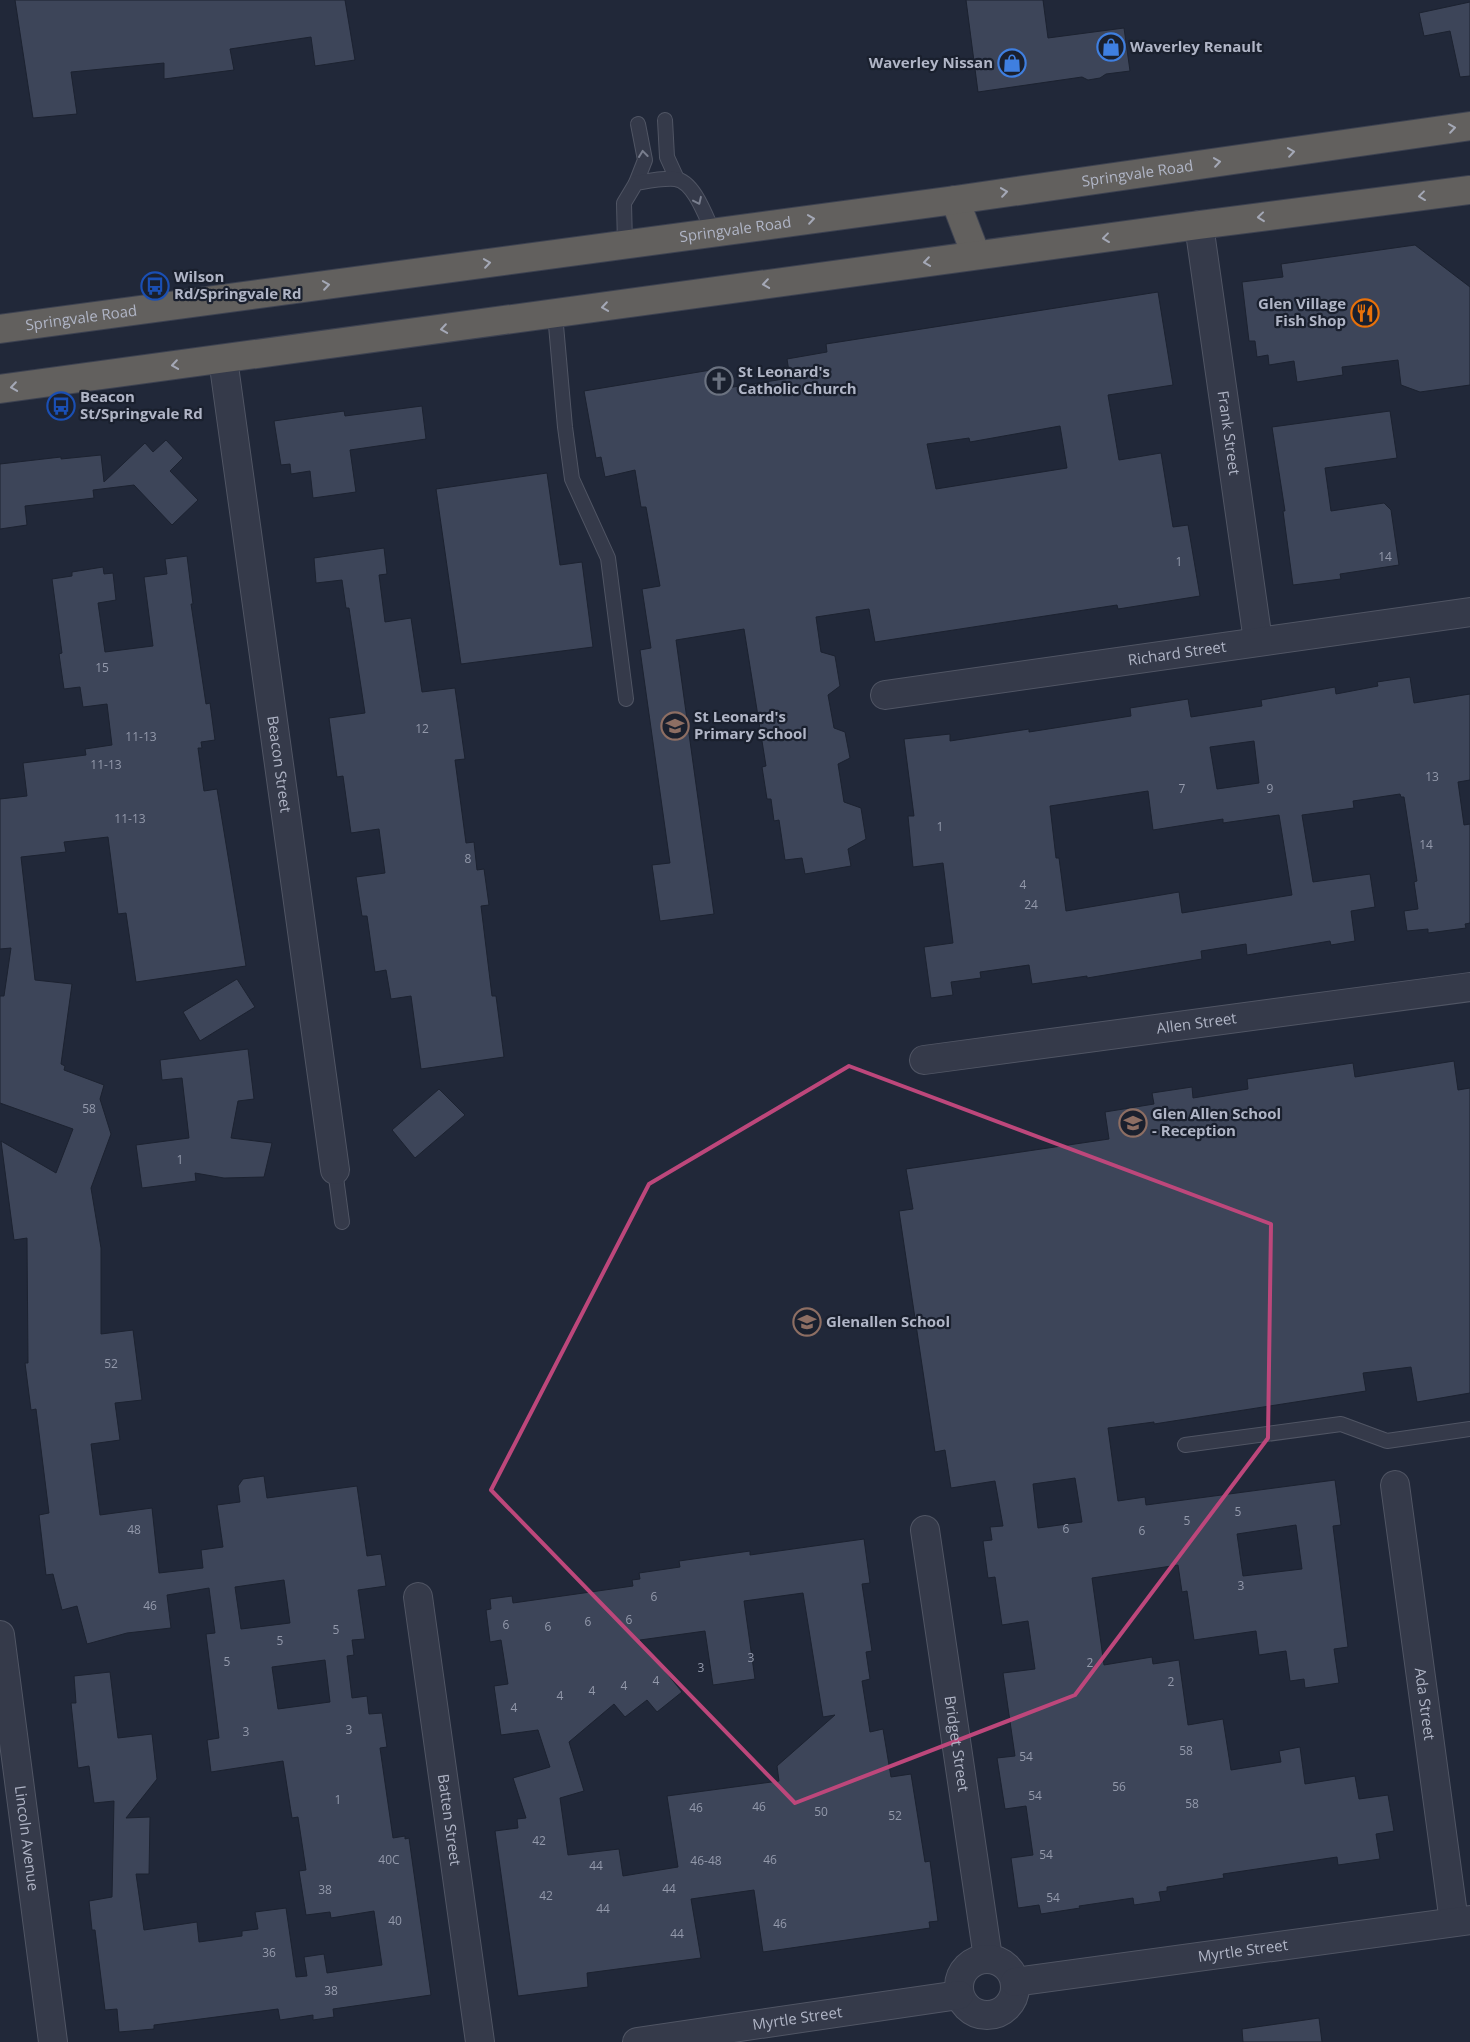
<svg xmlns="http://www.w3.org/2000/svg" width="1470" height="2042" font-family="'Open Sans',sans-serif">
	<style>
		.building { fill: #3d4559; stroke: #1c2230; fill-rule: evenodd }
		.lines { fill: none; stroke-linecap: round; stroke-linejoin: round }
		.service-casing { stroke: #505564; stroke-width: 16 }
		.minor-casing { stroke: #505564; stroke-width: 30 }
		.trunk-casing { stroke: #3d4251; stroke-width: 30 }
		.service { stroke: #353a4a; stroke-width: 14 }
		.minor { stroke: #353a4a; stroke-width: 28 }
		.trunk { stroke: #62605e; stroke-width: 28 }
		.oneway { stroke: #a4a8b6 }
		.oneway2 { stroke: #797e8e }
		.marked { fill: none; stroke: #bd477b; stroke-width: 4; stroke-linejoin: round }
		.labels { text-anchor: middle; stroke-width: 4.5; stroke-linejoin: round; paint-order: stroke }
		.number-label { font-size: 12px; fill: #9399ab }
		.poi-label { font-size: 15px; font-weight: bold; fill: #b0b5c6; stroke: #1a202e; text-anchor: start }
		.street-label { font-size: 15px; fill: #b0b5c6; stroke: #1a202e }
	</style>
	<rect width="100%" height="100%" fill="#212839"/>
	<g class="building">
		<path d="M15,0H345L355,60L315,66L311,37L230,49L234,70L164,79V63L71,72L77,114L33,118Z"/>
		<path d="M966,0H1043L1048,38L1124,28L1130,71L1106,74L1100,78L1088,80L1082,77L978,92Z"/>
		<path d="M1470,2V76L1460,77L1450,31L1424,36L1419,13Z"/>
		<path d="M1415,245L1470,287V385L1420,392L1401,385L1398,360L1342,367L1343,375L1297,382L1294,361L1269,365L1268,355L1257,357L1255,341H1249L1242,282L1283,277L1281,264Z"/>
		<path d="M1158,292L1173,385L1108,395L1119,460L1161,453L1173,527L1188,525L1200,596L1118,609L1117,605L875,642L869,609L816,617L821,652L835,656L840,686L828,695L834,728L845,732L850,758L838,764L844,802L861,808L866,839L848,849L851,866L805,874L802,858L785,860L779,820L774,821L771,799H767L762,767L766,766L744,629L676,640L714,914L660,921L652,865L670,863L640,650L651,648L642,589L660,586L646,507H641L635,470L605,477L601,457L596,458L584,391L723,368L727,388L790,378L787,359L827,352L826,344ZM1060,426L1067,468L936,489L927,444L969,438L970,442Z"/>
		<path d="M422,406L426,439L350,450L356,492L313,498L310,471L291,474L290,464L281,465L274,421L344,411L345,416Z"/>
		<path d="M1390,411L1397,458L1325,468L1331,511L1384,503L1391,510L1399,565L1340,574L1341,579L1293,585L1283,511H1285L1272,427Z"/>
		<path d="M166,440L183,458L170,471L198,500L172,525L134,485L93,490L94,498L25,506L27,525L0,529V464L61,457V459L101,455L104,482L145,443L153,452Z"/>
		<path d="M547,473L560,565L582,562L593,647L461,664L436,489Z"/>
		<path d="M384,548L387,574L379,575L385,622L411,618L422,692L455,688L465,759L455,760L466,843L474,842L477,870L484,869L489,905L481,906L492,996H496L504,1057L421,1069L411,996L391,999L386,970L375,972L367,916H362L356,877L385,873L379,829L351,833L343,776L337,777L329,718L365,713L349,608H346L342,580L316,583L314,558Z"/>
		<path d="M187,556L193,604H191L206,704L210,703L215,740L201,742L202,748H198L204,791L217,789L246,966L136,982L126,913L118,914L108,837L64,842L66,852L21,857L35,980L72,984L61,1064L65,1066L64,1070L104,1085L100,1099L111,1134L91,1188L101,1248V1334L133,1330L142,1400L115,1403L120,1440L91,1444L100,1515L152,1508L159,1573L203,1568L201,1550L223,1547L217,1505L240,1502L238,1486L243,1479L264,1476L267,1498L357,1486L367,1556L381,1554L386,1586L358,1590L365,1639L352,1640L354,1655L347,1656L352,1698L367,1696L369,1714L382,1713L387,1747L380,1748L393,1838L405,1836V1839L409,1838L431,1995L333,2009L334,2017L313,2020V2015L280,2020L278,2009L154,2025V2029L119,2032L117,2009L105,2010L95,1930H92L89,1901L112,1897L114,1801L94,1803L89,1766L78,1768L71,1703H76L74,1676L110,1672L118,1738L152,1734L157,1779L126,1818L150,1817L149,1874H136L144,1930L197,1922L199,1942L242,1936V1931L258,1929L255,1912L286,1908L296,1977L307,1976L304,1957L324,1954L327,1973L382,1965L374,1911L331,1918L330,1912L306,1915L299,1871L306,1870L298,1817L292,1818L283,1761L211,1772L207,1740L219,1738L206,1634L215,1633L209,1588L167,1595L171,1628L127,1633L87,1644L77,1606L62,1610L53,1574L46,1575L39,1515L49,1513L36,1409L31,1410L25,1363H28L27,1238L14,1240L1,1141L56,1173L73,1129L0,1103V996H4L11,948L0,949V799L27,796L23,763L86,755L85,749L112,745L107,704L83,707L80,687L64,689L59,654L62,653L52,579L72,576V572L103,567L104,574L113,573L116,600L98,603L105,652L153,646L144,577L167,574L165,559ZM284,1580L290,1623L241,1629L235,1587ZM325,1660L330,1702L278,1709L272,1667Z"/>
		<path d="M1410,677L1414,703L1470,694V780L1458,782L1464,825L1470,824V923L1465,924L1466,928L1428,933V929L1407,931L1404,911L1418,909L1414,882L1417,881L1404,797H1401L1400,794L1353,801L1354,808L1302,815L1313,882L1370,874L1375,907L1351,911L1355,941L1331,945L1330,941L1247,955L1246,944L1201,951L1202,959L1087,978V976L1032,984L1029,965L980,972L981,978L951,982L953,995L931,998L924,947L953,943L943,863L913,867L908,816H914L904,739L950,734V741L1029,729V732L1131,716L1130,708L1188,699L1191,717L1262,706L1261,700L1335,687L1336,694L1378,686L1377,682ZM1254,741L1259,783L1217,789L1210,747ZM1148,791L1153,830L1223,819V823L1279,815L1292,895L1182,913L1179,892L1066,911L1059,858H1056L1050,806Z"/>
		<path d="M237,979L255,1007L200,1041L183,1012Z"/>
		<path d="M248,1049L254,1099L238,1101L231,1138L272,1143L264,1177L224,1178L195,1173L196,1181L142,1188L136,1145L189,1138L182,1078L162,1080L160,1060Z"/>
		<path d="M1454,1061L1458,1090L1470,1088V1393L1417,1402L1411,1367L1363,1373L1366,1391L1154,1424V1422L1108,1428L1118,1501L1145,1497L1146,1505L1335,1480L1341,1525L1333,1526L1348,1647L1334,1649L1339,1683L1305,1688L1304,1679L1290,1681L1286,1651L1259,1655L1256,1631L1194,1640L1187,1591L1182,1592L1178,1565L1092,1578L1104,1665L1152,1657L1153,1664L1179,1660L1188,1725L1223,1719L1231,1770L1281,1762L1279,1751L1300,1747L1305,1784L1355,1776L1359,1799L1388,1795L1394,1831L1376,1834L1380,1859L1338,1865L1337,1857L1223,1874L1224,1878L1167,1887V1891L1159,1892L1161,1901L1134,1905L1133,1898L1079,1906L1080,1908L1041,1914L1039,1905L1018,1908L1011,1858L1033,1855L1026,1806L1005,1809L997,1758L1015,1756L1003,1673L1035,1669L1028,1621L1002,1625L995,1577L988,1578L983,1541L992,1540L990,1527L1003,1526L995,1481L951,1488L945,1450L935,1452L899,1211L913,1209L906,1169L1109,1139L1105,1112L1154,1104L1152,1093L1192,1087L1193,1098L1248,1089L1247,1079L1353,1063L1355,1077ZM1075,1478L1082,1522L1038,1528L1033,1484ZM1296,1525L1302,1569L1243,1576L1237,1534Z"/>
		<path d="M439,1089L465,1115L415,1158L392,1130Z"/>
		<path d="M864,1539L870,1583L862,1584L872,1651L866,1652L870,1679L862,1681L870,1732L883,1729L891,1777L911,1774L925,1862L930,1861L938,1921L929,1922L930,1928L763,1952L754,1890L691,1899L701,1958L587,1973L588,1987L518,1996L495,1831L518,1828L517,1819L526,1818L513,1778L550,1767L538,1730L501,1735L494,1686L508,1684L501,1640L490,1642L486,1610L491,1609L490,1599L512,1596L513,1603L633,1586L632,1580L640,1579L639,1573L680,1567L679,1561L750,1551V1555ZM803,1593L823,1717L835,1715L777,1766L779,1781L667,1796L678,1867L623,1876L619,1849L568,1855L560,1798L584,1791L569,1742L614,1704L625,1717L647,1700L657,1712L682,1692L640,1640L705,1631L713,1685L755,1679L744,1601Z"/>
		<path d="M1319,2018L1322,2042H1243L1242,2029Z"/>
	</g>
	<g class="lines">
		<g class="service-casing">
			<g id="service">
				<path d="M665,120L667,157L677,179"/>
				<path d="M636,183L645,160L638,124"/>
				<path d="M625,244L624,203L636,183C648,181 662,178 675,179C694,181 706,217 713,232"/>
				<path d="M555,314L565,427L572,479L608,558L626,699"/>
				<path d="M335,1170L342,1222"/>
				<path d="M1185,1445L1341,1424L1387,1441L1470,1429"/>
			</g>
		</g>
		<g class="minor-casing">
			<g id="minor">
				<path id="s1" d="M1199,225L1258,641"/>
				<path id="s2" d="M223,359L335,1170"/>
				<path id="s3" d="M885,695L1470,612"/>
				<path id="s4" d="M924,1060L1470,987"/>
				<path id="s5" d="M1395,1485L1454,1922"/>
				<path id="s6" d="M925,1530L988,1958"/>
				<path id="s7" d="M418,1597L480,2042"/>
				<path id="s8" d="M0,1635L53,2042"/>
				<circle cx="987" cy="1987" r="28"/>
				<path id="s9" d="M1015,1982L1470,1920"/>
				<path id="s10" d="M637,2042L959,1995"/>
			</g>
		</g>
		<g class="trunk-casing">
			<g id="trunk">
				<path d="M955,200L976,255"/>
				<path id="s11" d="M0,329L955,200L1470,126"/>
				<path d="M0,389L1199,225L1470,190"/>
			</g>
		</g>
		<use href="#service" class="service"/>
		<use href="#minor" class="minor"/>
		<use href="#trunk" class="trunk"/>
	</g>
	<defs><path id="oneway-chevron" d="M-2-3.5L2.5 0L-2 3.5" fill="none" stroke-width="1.6" stroke-linecap="round" stroke-linejoin="round" transform="scale(1.25)"/></defs>
	<g class="oneway">
		<use href="#oneway-chevron" transform="translate(1452 128) rotate(-8)"/>
		<use href="#oneway-chevron" transform="translate(1291 152) rotate(-8)"/>
		<use href="#oneway-chevron" transform="translate(1217 162) rotate(-8)"/>
		<use href="#oneway-chevron" transform="translate(1004 192) rotate(-8)"/>
		<use href="#oneway-chevron" transform="translate(1422 196) rotate(173)"/>
		<use href="#oneway-chevron" transform="translate(1261 217) rotate(174)"/>
		<use href="#oneway-chevron" transform="translate(811 219) rotate(-8)"/>
		<use href="#oneway-chevron" transform="translate(1106 238) rotate(173)"/>
		<use href="#oneway-chevron" transform="translate(927 262) rotate(172)"/>
		<use href="#oneway-chevron" transform="translate(487 263) rotate(-8)"/>
		<use href="#oneway-chevron" transform="translate(766 284) rotate(172)"/>
		<use href="#oneway-chevron" transform="translate(326 285) rotate(-8)"/>
		<use href="#oneway-chevron" transform="translate(605 307) rotate(172)"/>
		<use href="#oneway-chevron" transform="translate(444 329) rotate(172)"/>
		<use href="#oneway-chevron" transform="translate(175 365) rotate(172)"/>
		<use href="#oneway-chevron" transform="translate(14 387) rotate(172)"/>
	</g>
	<g class="oneway2">
		<use href="#oneway-chevron" transform="translate(643 154) rotate(-97)"/>
		<use href="#oneway-chevron" transform="translate(698 201) rotate(65)"/>
	</g>
	<path class="marked" d="M849,1066L1271,1224L1268,1438L1075,1695L795,1803L491,1490L649,1184Z"/>
	<defs>
		<g id="shop-ring" transform="scale(1.4375)"><circle r="9.5" fill="#1a202e" stroke="#3f7fe0" stroke-width="1.5"/><path d="M-5-2.5h2.3a2.7 3.5 0 0 1 5.4 0H5L5.5 6h-11ZM-1.5-2.5h3a1.5 2.3 0 0 0-3 0Z" fill="#3f7fe0"/></g>
		<g id="bus-ring" transform="scale(1.4375)"><circle r="9.5" fill="#1a202e" stroke="#1a4fb4" stroke-width="1.5"/><path d="M-5-6H5V4H4V6H2V4H-2V6H-4V4H-5ZM-3.5-4V0h7V-4ZM-3.5 1.2v1.5H-2V1.2ZM2 1.2v1.5H3.5V1.2Z" fill="#1a4fb4"/></g>
		<g id="restaurant-ring" transform="scale(1.4375)"><circle r="9.5" fill="#1a202e" stroke="#e8710a" stroke-width="1.5"/><path d="M-5-6h1v4h1v-4h1v4h1v-4h1v5L-1.5 .5V6h-2V.5L-5-1ZM5-6V6H3V1.5H1.5Q1.5-4 5-6Z" fill="#e8710a"/></g>
		<g id="church-ring" transform="scale(1.4375)"><circle r="9.5" fill="#1a202e" stroke="#6b7280" stroke-width="1.5"/><path d="M-1.2-6h2.4v3.5h3.3v2.4h-3.3V6h-2.4V-.1h-3.3v-2.4h3.3Z" fill="#6b7280"/></g>
		<g id="school-ring" transform="scale(1.4375)"><circle r="9.5" fill="#1a202e" stroke="#8d6e63" stroke-width="1.5"/><path d="M0-5L7-2L0 1L-7-2ZM-4 1L0 2.5L4 1V4Q0 6-4 4Z" fill="#8d6e63"/></g>
	</defs>
	<g fill-rule="evenodd">
		<use href="#shop-ring" x="1111" y="47"/>
		<use href="#shop-ring" x="1012" y="63"/>
		<use href="#bus-ring" x="155" y="286"/>
		<use href="#restaurant-ring" x="1365" y="313"/>
		<use href="#church-ring" x="719" y="381"/>
		<use href="#bus-ring" x="61" y="406"/>
		<use href="#school-ring" x="675" y="726"/>
		<use href="#school-ring" x="1133" y="1123"/>
		<use href="#school-ring" x="807" y="1322"/>
	</g>
	<g class="labels">
		<g class="number-label">
			<text x="1385" y="561">14</text>
			<text x="1179" y="566">1</text>
			<text x="102" y="672">15</text>
			<text x="422" y="733">12</text>
			<text x="141" y="741">11-13</text>
			<text x="106" y="769">11-13</text>
			<text x="1432" y="781">13</text>
			<text x="1182" y="793">7</text>
			<text x="1270" y="793">9</text>
			<text x="130" y="823">11-13</text>
			<text x="940" y="831">1</text>
			<text x="1426" y="849">14</text>
			<text x="468" y="863">8</text>
			<text x="1023" y="889">4</text>
			<text x="1031" y="909">24</text>
			<text x="89" y="1113">58</text>
			<text x="180" y="1164">1</text>
			<text x="111" y="1368">52</text>
			<text x="1238" y="1516">5</text>
			<text x="1187" y="1525">5</text>
			<text x="1066" y="1533">6</text>
			<text x="134" y="1534">48</text>
			<text x="1142" y="1535">6</text>
			<text x="1241" y="1590">3</text>
			<text x="654" y="1601">6</text>
			<text x="150" y="1610">46</text>
			<text x="629" y="1624">6</text>
			<text x="588" y="1626">6</text>
			<text x="506" y="1629">6</text>
			<text x="548" y="1631">6</text>
			<text x="336" y="1634">5</text>
			<text x="280" y="1645">5</text>
			<text x="751" y="1662">3</text>
			<text x="227" y="1666">5</text>
			<text x="1090" y="1667">2</text>
			<text x="701" y="1672">3</text>
			<text x="656" y="1685">4</text>
			<text x="1171" y="1686">2</text>
			<text x="624" y="1690">4</text>
			<text x="592" y="1695">4</text>
			<text x="560" y="1700">4</text>
			<text x="514" y="1712">4</text>
			<text x="349" y="1734">3</text>
			<text x="246" y="1736">3</text>
			<text x="1186" y="1755">58</text>
			<text x="1026" y="1761">54</text>
			<text x="1119" y="1791">56</text>
			<text x="1035" y="1800">54</text>
			<text x="338" y="1804">1</text>
			<text x="1192" y="1808">58</text>
			<text x="759" y="1811">46</text>
			<text x="696" y="1812">46</text>
			<text x="821" y="1816">50</text>
			<text x="895" y="1820">52</text>
			<text x="539" y="1845">42</text>
			<text x="1046" y="1859">54</text>
			<text x="389" y="1864">40C</text>
			<text x="770" y="1864">46</text>
			<text x="706" y="1865">46-48</text>
			<text x="596" y="1870">44</text>
			<text x="669" y="1893">44</text>
			<text x="325" y="1894">38</text>
			<text x="546" y="1900">42</text>
			<text x="1053" y="1902">54</text>
			<text x="603" y="1913">44</text>
			<text x="395" y="1925">40</text>
			<text x="780" y="1928">46</text>
			<text x="677" y="1938">44</text>
			<text x="269" y="1957">36</text>
			<text x="331" y="1995">38</text>
		</g>
		<g class="poi-label">
			<text x="1130" y="52">Waverley Renault</text>
			<text x="993" y="68" text-anchor="end">Waverley Nissan</text>
			<text x="174" y="282">Wilson<tspan x="174" dy="17">Rd/Springvale Rd</tspan></text>
			<text x="1346" y="309" text-anchor="end">Glen Village<tspan x="1346" dy="17">Fish Shop</tspan></text>
			<text x="738" y="377">St Leonard's<tspan x="738" dy="17">Catholic Church</tspan></text>
			<text x="80" y="402">Beacon<tspan x="80" dy="17">St/Springvale Rd</tspan></text>
			<text x="694" y="722">St Leonard's<tspan x="694" dy="17">Primary School</tspan></text>
			<text x="1152" y="1119">Glen Allen School<tspan x="1152" dy="17">- Reception</tspan></text>
			<text x="826" y="1327">Glenallen School</text>
		</g>
		<g class="street-label">
			<text dy="5" stroke="none"><textPath href="#s11" startOffset="1148">Springvale Road</textPath></text>
			<text dy="5" stroke="none"><textPath href="#s11" startOffset="742">Springvale Road</textPath></text>
			<text dy="5" stroke="none"><textPath href="#s11" startOffset="82">Springvale Road</textPath></text>
			<text dy="5" stroke="none"><textPath href="#s1" startOffset="210">Frank Street</textPath></text>
			<text dy="5" stroke="none"><textPath href="#s3" startOffset="295">Richard Street</textPath></text>
			<text dy="5" stroke="none"><textPath href="#s2" startOffset="409">Beacon Street</textPath></text>
			<text dy="5" stroke="none"><textPath href="#s4" startOffset="275">Allen Street</textPath></text>
			<text dy="5" stroke="none"><textPath href="#s5" startOffset="221">Ada Street</textPath></text>
			<text dy="5" stroke="none"><textPath href="#s6" startOffset="216">Bridget Street</textPath></text>
			<text dy="5" stroke="none"><textPath href="#s7" startOffset="225">Batten Street</textPath></text>
			<text dy="5" stroke="none"><textPath href="#s8" startOffset="205">Lincoln Avenue</textPath></text>
			<text dy="5" stroke="none"><textPath href="#s9" startOffset="230">Myrtle Street</textPath></text>
			<text dy="5" stroke="none"><textPath href="#s10" startOffset="162">Myrtle Street</textPath></text>
		</g>
	</g>
</svg>
